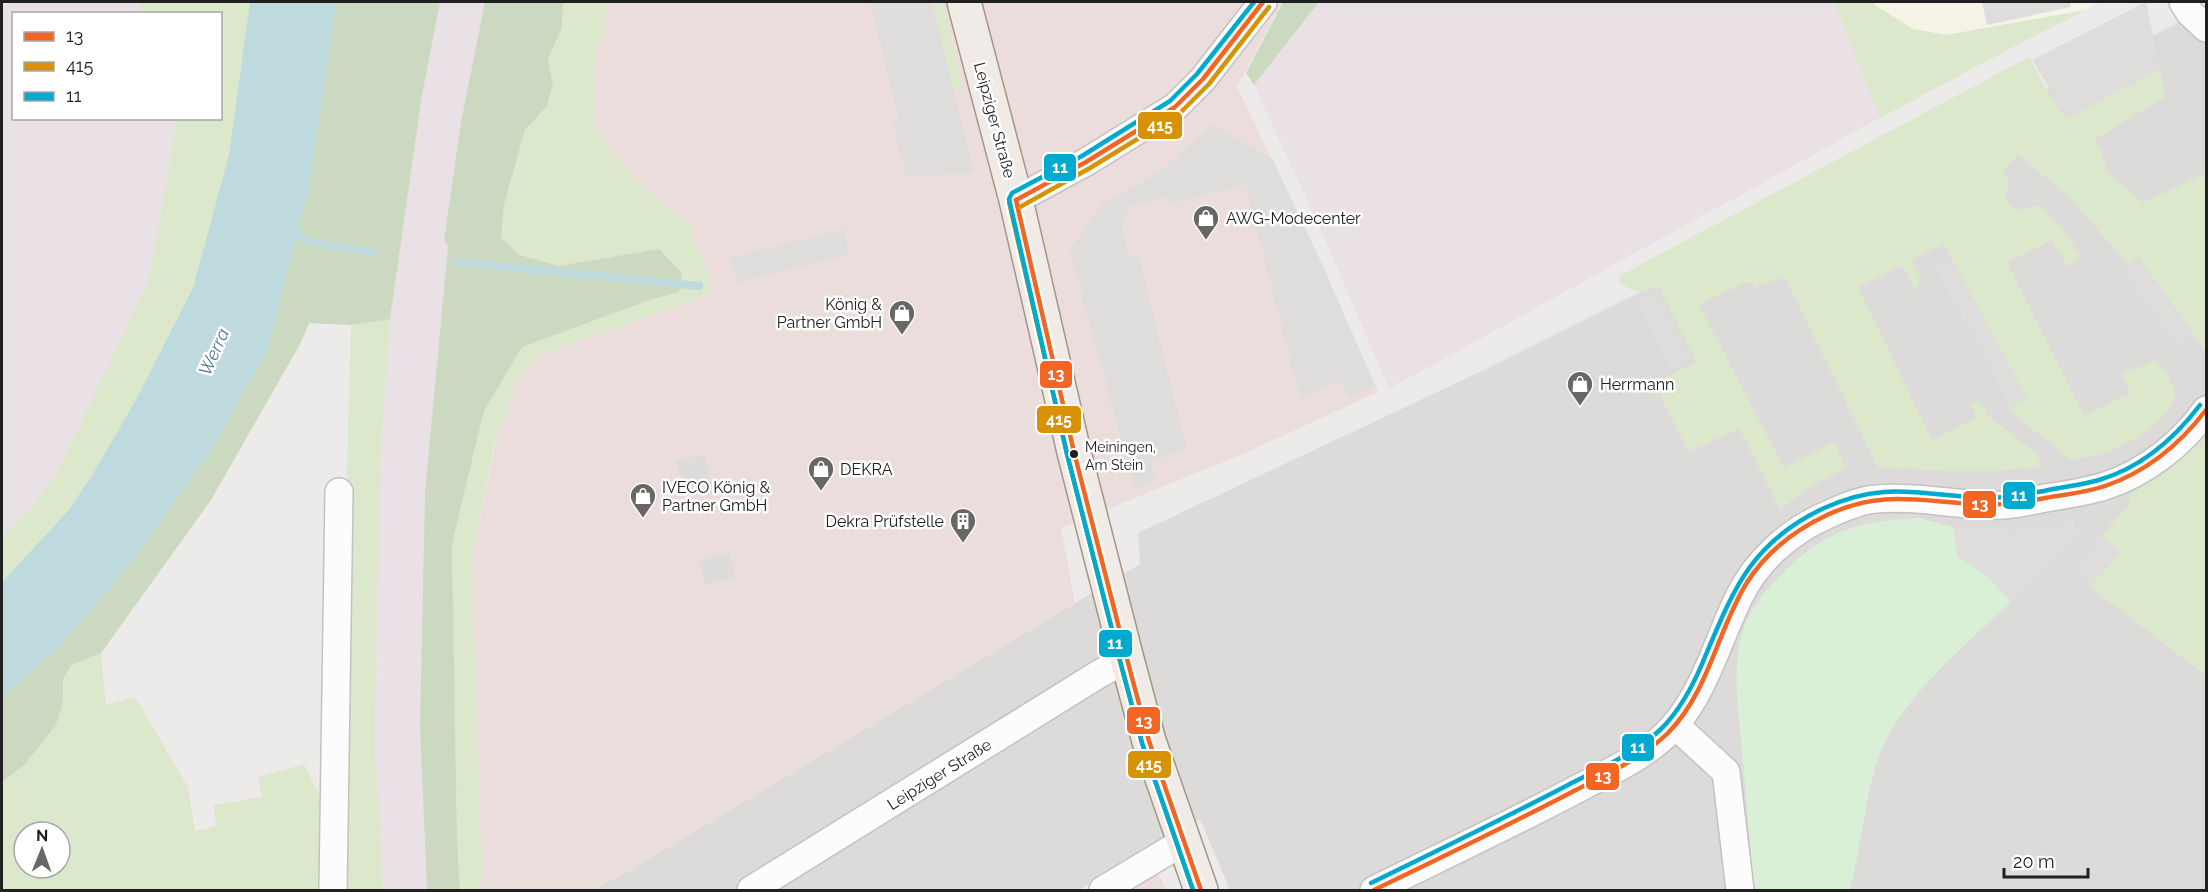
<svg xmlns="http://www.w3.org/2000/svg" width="2208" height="892" font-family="Raleway,sans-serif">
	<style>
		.residential { fill: #dddbda }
		.commercial { fill: #eadddc }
		.industrial { fill: #eae1e7 }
		.education { fill: #f5f3e6 }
		.grass { fill: #dce8cb; fill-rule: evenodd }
		.forest { fill: #cbd9c0 }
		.park { fill: #d9f0d7 }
		.parking { fill: #dedddc }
		.water { fill: #bfdade }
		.pier { fill: #dddcdb }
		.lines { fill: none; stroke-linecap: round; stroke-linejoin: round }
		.stream { stroke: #bfdade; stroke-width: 8 }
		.street-casing { stroke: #c3c2c1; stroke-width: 30 }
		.primary-casing { stroke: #a29687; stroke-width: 36 }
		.street { stroke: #fcfcfc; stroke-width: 27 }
		.primary { stroke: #f0ebe6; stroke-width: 33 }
		.bus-1-casing { stroke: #fff; stroke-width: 9 }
		.bus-2-casing { stroke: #fff; stroke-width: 9 }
		.bus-3-casing { stroke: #fff; stroke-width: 9 }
		.bus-1 { stroke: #f26522; stroke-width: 4.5 }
		.bus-2 { stroke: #d79205; stroke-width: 4.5 }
		.bus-3 { stroke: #00a9ce; stroke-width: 4.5 }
		.bus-dot { fill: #202020; stroke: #fff; stroke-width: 2 }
		.labels { text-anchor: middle; stroke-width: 5; stroke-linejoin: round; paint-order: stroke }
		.bus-label { font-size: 14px; fill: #202020; stroke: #fff; text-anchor: start }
		.street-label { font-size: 16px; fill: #202020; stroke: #fff }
		.poi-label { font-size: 16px; fill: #202020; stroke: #fff; text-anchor: start }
		.water-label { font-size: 18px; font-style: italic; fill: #4d7998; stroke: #fff }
		.line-badge { stroke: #fff; stroke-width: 2 }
		.badge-label { font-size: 16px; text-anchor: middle; font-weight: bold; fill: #fff }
	</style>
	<rect width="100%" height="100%" fill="#edebe9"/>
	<path class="residential" d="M2206,9V890H1230L1200,819L1145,849L1079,890H592L625,873L1140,564L1138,533L1484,370Z"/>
	<g class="commercial">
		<path d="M585,2H1282L1237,87L1316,251L1378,392L1243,454L1061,528L1075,603L625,873L592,890H482L472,558Z"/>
		<path d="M1157,871L1166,890H1125Z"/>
	</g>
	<g class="industrial">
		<path d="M2,2H138L144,13L14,14V118L177,119L149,280L54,478L25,514L2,537Z"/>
		<path d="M440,2H485L461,122L444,240L448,246L425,491L420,727L427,890H383L375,745L380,465L390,319L422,95Z"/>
		<path d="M1319,2H1834L1880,118L1389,389L1329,249L1254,85Z"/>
	</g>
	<path class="education" d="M1873,2H2099L2086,10L1946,35L1913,29L1874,5Z"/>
	<g class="grass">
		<path d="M138,2H440L422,95L390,319L380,465L375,745L383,890H344L347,465L351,325L309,323L300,344L211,500L101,653L106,705L135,697L188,787L195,831L216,826L214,805L262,797L258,777L304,764L324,805L325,890H2V537L25,514L54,478L149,280L177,119L220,118V14L144,13ZM24,832H60V868H24Z"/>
		<path d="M563,2H606L605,30L598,45L593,78L594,119L613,155L645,189L692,228L693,240L707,270L711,294L538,356L518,379L494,444L472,558L482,890H460L457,836L452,544L484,411L522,347L649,300L679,292L658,249L558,266L520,255L501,238L504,205L525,130L547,106L553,85L548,59L562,28Z"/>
		<path d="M932,2H942L963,89L954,92Z"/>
		<path d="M1834,2H1873L1875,5L1913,29L1946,35L2086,10L2030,38L1880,118Z"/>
		<path d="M2029,57L2046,89L2066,119L2160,69L2165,97L2094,140L2100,150L2109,173L2143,203L2206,173V352L2139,258L2129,265L2070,198L2018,154L2003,171C2010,182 2010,185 2004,197L2015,211L2038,205L2061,227L2080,255L2075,262L2068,267L2052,240L2007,263L2084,415L2131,393L2121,375L2153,361C2165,365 2173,385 2176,397C2171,405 2166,414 2159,420C2136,442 2103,456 2071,460L2007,409L2027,399L1944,244L1911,260L1921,280L1915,291L1903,265L1858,287L1932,440L1977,417L1970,403L1981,402L1989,417L2037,454L2042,467L1993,471H1947L1878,467L1784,276L1755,288L1752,282L1744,283L1699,305L1784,468L1834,442L1846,468L1806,489L1780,510L1739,428L1689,452L1654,384L1696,362L1658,286C1639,292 1638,295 1620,283L1619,276Z"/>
		<path d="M2206,436V676L2090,587L2120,552L2101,536L2130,504V494Z"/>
	</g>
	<g class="forest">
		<path d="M336,2H440L422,95L390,319L351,325L309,323L300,344L211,500L101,653L71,665L63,679V702L56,725L25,764L2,782V697L57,649L132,562L210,452L267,352L310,182Z"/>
		<path d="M485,2H563L562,28L548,59L553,85L547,106L525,130L504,205L501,238L520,255L558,266L659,249L682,273L679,292L649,300L522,347L484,411L452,544L457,836L460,890H427L420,727L425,491L448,246L444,240L461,122Z"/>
		<path d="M1283,2H1319L1254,85L1246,73Z"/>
	</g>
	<path class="park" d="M1920,518L1953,527L1958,557L1987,576L2011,602C1963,647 1893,704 1875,768C1864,808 1860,850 1850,890H1754C1750,843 1746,796 1742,749C1739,711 1731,669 1743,631C1749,611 1763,593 1778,578C1823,531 1856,521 1920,518Z"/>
	<g class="parking">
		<path d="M870,2H932L974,172L961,174L906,176L893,123L899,120Z"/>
		<path d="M1982,2H2070L2071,7L1987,25Z"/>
		<path d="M2146,2L2160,68L2067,117L2032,60Z"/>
		<path d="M1213,124L1228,134L1272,158L1316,251L1376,387L1348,398L1340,381L1300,399L1246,184L1170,204L1167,197L1131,206L1121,222L1129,256L1138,254L1187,449L1151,462L1156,481L1135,489L1070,250L1102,204L1157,174Z"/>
		<path d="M844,229L850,254L737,283L730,258Z"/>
		<path d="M1950,257L2026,398L2010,407L1934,265Z"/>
		<path d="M2138,260L2194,338L2179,349L2122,272Z"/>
		<path d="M1657,290L1691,359L1670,370L1636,301Z"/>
		<path d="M2073,520L2081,537L2011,602L1987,576L1958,557L1953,527L2016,530Z"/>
		<path d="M2101,536L2120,552L2090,587L2071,571Z"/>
	</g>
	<path class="water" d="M250,2H336L310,182L267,352L210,452L132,562L57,649L2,697V582L68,511L91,477L137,398L193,288L229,155Z"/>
	<g class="pier">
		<path d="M704,454L711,482L683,488L676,461Z"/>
		<path d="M729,552L735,578L705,584L699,559Z"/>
	</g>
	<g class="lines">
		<g class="stream">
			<path d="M291,227L302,239L324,245L373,252"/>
			<path d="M456,262L699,286"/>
		</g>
		<g class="street-casing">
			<g id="street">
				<path d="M2183,2L2190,13L2206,28"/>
				<path d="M1016,200L1086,162L1175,107L1203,79L1263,2"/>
				<path d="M1675,725L1726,772L1740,890"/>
				<path d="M333,890L339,492"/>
				<path d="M751,890L1099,674L1127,659"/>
				<path d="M1103,890L1183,842"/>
				<path d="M1374,890C1443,856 1513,823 1581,787C1613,770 1650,754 1675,725C1706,688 1718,640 1739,597C1757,560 1790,531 1827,515C1842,508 1860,500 1876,499C1918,495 1962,507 2004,505C2017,504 2031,501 2045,498C2065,495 2086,492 2105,486C2145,473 2182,444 2206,410"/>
			</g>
		</g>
		<g class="primary-casing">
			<path id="primary" d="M964,2L1016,200L1074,452L1127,659L1149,741L1201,890"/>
		</g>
		<use href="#street" class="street"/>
		<use href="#primary" class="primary"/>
		<g class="bus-1-casing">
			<g id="bus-1">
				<path d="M1016,200L1074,452L1127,659L1149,741L1201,890"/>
				<path d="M1016,200L1086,162L1175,107L1203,79L1263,2"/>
				<path d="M1374,890C1440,858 1507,826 1572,792C1605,775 1641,759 1668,733C1709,691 1717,632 1746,584C1766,552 1795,530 1827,515C1880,490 1918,501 1973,504C1998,506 2020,503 2045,498C2065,494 2085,493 2105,486C2146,472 2180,444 2206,410"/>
			</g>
		</g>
		<g class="bus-2-casing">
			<g id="bus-2">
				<path d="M1009,202L1067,454L1120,661L1142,743L1193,890"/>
				<path d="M1020,207L1090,168L1180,113L1209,84L1269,7"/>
			</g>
		</g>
		<g class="bus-3-casing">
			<g id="bus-3">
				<path d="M1371,883C1437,851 1503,819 1568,785C1599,769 1634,754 1660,730C1682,709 1696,680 1707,652C1735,586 1753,542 1822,509C1885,479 1923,496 1988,498C2007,498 2025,494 2044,491C2062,487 2081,485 2099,480C2140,468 2174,439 2200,405"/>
				<path d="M1193,890L1142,743L1120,661L1067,454L1009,199L1012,193L1082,156L1170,101L1197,74L1254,2"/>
			</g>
		</g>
		<use href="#bus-1" class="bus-1"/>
		<use href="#bus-2" class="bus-2"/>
		<use href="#bus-3" class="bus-3"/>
	</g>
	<defs>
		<g id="shop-pin" transform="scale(1.35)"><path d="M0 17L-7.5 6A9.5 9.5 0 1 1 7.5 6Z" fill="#686766" stroke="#fff"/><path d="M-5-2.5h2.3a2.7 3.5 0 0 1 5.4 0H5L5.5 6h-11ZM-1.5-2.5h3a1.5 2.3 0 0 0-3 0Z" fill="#fff"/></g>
		<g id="building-pin" transform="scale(1.35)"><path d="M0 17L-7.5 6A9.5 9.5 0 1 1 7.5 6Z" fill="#686766" stroke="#fff"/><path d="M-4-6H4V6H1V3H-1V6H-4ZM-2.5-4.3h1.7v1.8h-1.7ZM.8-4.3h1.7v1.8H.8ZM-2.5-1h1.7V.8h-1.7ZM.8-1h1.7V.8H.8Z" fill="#fff"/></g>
	</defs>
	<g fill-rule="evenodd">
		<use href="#shop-pin" x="1206" y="218"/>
		<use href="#shop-pin" x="902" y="313"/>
		<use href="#shop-pin" x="1580" y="384"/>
		<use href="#shop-pin" x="821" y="469"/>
		<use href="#shop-pin" x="643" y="496"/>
		<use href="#building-pin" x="963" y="521"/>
	</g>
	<circle class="bus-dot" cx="1074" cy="454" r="5"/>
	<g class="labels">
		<g class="bus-label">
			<text x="1085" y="452">Meiningen,<tspan x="1085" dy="18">Am Stein</tspan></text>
		</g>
		<g class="street-label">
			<text transform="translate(995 120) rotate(75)" y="6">Leipziger Straße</text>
			<text transform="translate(939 774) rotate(-32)" y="6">Leipziger Straße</text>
		</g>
		<g class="poi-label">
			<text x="1226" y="224">AWG-Modecenter</text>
			<text x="882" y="310" text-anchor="end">König &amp;<tspan x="882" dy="18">Partner GmbH</tspan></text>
			<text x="1600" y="390">Herrmann</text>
			<text x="840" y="475">DEKRA</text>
			<text x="662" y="493">IVECO König &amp;<tspan x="662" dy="18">Partner GmbH</tspan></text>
			<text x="944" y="527" text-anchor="end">Dekra Prüfstelle</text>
		</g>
		<g class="water-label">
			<text transform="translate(214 352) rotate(-66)" y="6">Werra</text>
		</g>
	</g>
	<g class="line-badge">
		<rect x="1137" y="111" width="46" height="29" rx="6" fill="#d79205"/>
		<rect x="1043" y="153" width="34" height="29" rx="6" fill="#00a9ce"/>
		<rect x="1039" y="360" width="34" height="29" rx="6" fill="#f26522"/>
		<rect x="1036" y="405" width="46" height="29" rx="6" fill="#d79205"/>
		<rect x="2002" y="481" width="34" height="29" rx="6" fill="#00a9ce"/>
		<rect x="1962" y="490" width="35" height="29" rx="6" fill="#f26522"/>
		<rect x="1098" y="629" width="35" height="29" rx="6" fill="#00a9ce"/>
		<rect x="1126" y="706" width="35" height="29" rx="6" fill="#f26522"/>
		<rect x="1621" y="733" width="34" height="29" rx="6" fill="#00a9ce"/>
		<rect x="1127" y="750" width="45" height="29" rx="6" fill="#d79205"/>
		<rect x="1585" y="762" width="35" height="29" rx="6" fill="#f26522"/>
	</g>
	<g class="badge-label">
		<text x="1160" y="131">415</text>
		<text x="1060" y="173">11</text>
		<text x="1056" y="380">13</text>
		<text x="1059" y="425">415</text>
		<text x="2019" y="501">11</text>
		<text x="1980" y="510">13</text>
		<text x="1115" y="649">11</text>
		<text x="1144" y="727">13</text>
		<text x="1638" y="753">11</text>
		<text x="1149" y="770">415</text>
		<text x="1603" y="782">13</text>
	</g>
	<rect width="2208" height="892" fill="none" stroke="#202020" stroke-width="6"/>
	<rect x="12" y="12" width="210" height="108" fill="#ffffff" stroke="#a6a6a6" stroke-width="1.5"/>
	<rect x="24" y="32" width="30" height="9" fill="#f26522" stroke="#a6a6a6" stroke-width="1.5"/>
	<text x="66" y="42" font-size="18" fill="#202020">13</text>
	<rect x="24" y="62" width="30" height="9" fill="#d79205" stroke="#a6a6a6" stroke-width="1.5"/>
	<text x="66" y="72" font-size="18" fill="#202020">415</text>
	<rect x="24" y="92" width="30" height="9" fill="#00a9ce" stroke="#a6a6a6" stroke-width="1.5"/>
	<text x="66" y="102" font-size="18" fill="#202020">11</text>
	<g transform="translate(42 850) rotate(1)"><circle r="28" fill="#ffffff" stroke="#a6a6a6" stroke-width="1.5"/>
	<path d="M0-4.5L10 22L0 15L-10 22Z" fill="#686766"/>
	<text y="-9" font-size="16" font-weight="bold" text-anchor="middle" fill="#202020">N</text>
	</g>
	<path d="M2004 868v9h84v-9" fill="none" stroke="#202020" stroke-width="3"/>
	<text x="2013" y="868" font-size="18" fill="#202020" stroke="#ffffff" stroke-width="4.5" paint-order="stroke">20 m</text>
</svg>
